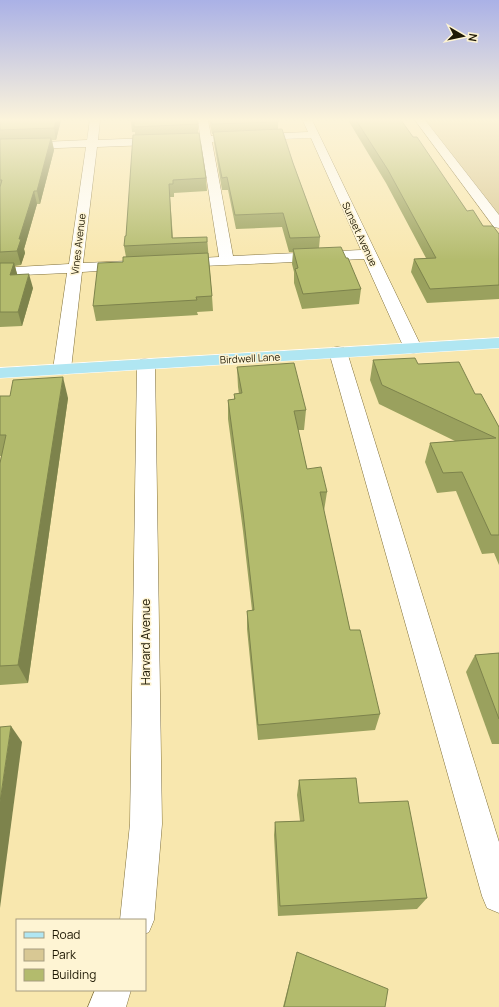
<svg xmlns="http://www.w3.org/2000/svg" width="499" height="1007" font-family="Manrope,sans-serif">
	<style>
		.green { fill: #d8c894 }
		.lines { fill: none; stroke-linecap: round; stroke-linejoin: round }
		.minor-casing { stroke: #80703b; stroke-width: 1 }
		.major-casing { stroke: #fff; stroke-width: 1 }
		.minor { fill: #fff; fill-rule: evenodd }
		.major { fill: #b0e6f2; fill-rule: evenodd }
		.wall { fill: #9aa15e }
		.shaded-wall { fill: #7d834c }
		.building { fill: #b3bb6d; stroke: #7d834c }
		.labels { text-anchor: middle; stroke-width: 3; stroke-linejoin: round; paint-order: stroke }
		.far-street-label { font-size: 10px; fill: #1f1904; stroke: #fef4d3 }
		.street-label { font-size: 12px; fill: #1f1904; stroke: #fef4d3 }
	</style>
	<rect width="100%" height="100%" fill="#f8e7ae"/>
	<path class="green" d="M421,120H499V221L423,123Z"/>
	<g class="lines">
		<g class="minor-casing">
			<g id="minor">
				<path d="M90,120H100L98,140L200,136L198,120H208L211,136L308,132L303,121L312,120L422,348L419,352L413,353L407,352L404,348L364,259L179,267L174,266L172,263L174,260L179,259L219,257L201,143L97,147L83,263L129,261L134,262L136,265L134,268L129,269L82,272L71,369L68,373L62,374L56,373L53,369L67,273L0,276V268L69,264L86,147L0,150V144L87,140ZM311,138L361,250L233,256L212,142Z"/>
				<path d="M415,120H425L499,215V228L494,227Z"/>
				<path d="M338,347L344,348L347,352L499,842V913L487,908L482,896L329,352L332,348Z"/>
				<path d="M146,359L152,360L155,364L162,824L154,920L149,932L145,934V920H120L130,824L137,364L140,360Z"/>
				<path d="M95,990H131L126,1007H88Z"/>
			</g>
		</g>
		<g class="major-casing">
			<path id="major" d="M499,338V348L0,378V368Z"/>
		</g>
		<use href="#minor" class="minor"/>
		<use href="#major" class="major"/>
	</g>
	<g class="wall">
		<path d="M0,120H61L56,140H52L54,150L40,204H37L24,249L25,253L21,265L15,266L17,275L33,288L22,326L0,327Z"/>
		<path d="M209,120H278V129L293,163L320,237L319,248L346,258L361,289L359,304L302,309L294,283V272L292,264L293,252H289L282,227L236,229L228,190H222L214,143L213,134H212Z"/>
		<path d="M348,120H401L467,211L483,226L499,234V299L427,303L411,272L414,259L426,258L386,183Z"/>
		<path d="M131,122L198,124V133L206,178L207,191L174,193V197H170L173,238L207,237L212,296L213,311L197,312L198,315L96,321L93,306L126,257L124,246L126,236L135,135V132H132Z"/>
		<path d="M373,360L418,364L475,394L499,427V565L494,553L482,554L456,491L437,493L425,462L430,443L455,441L379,404L370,380Z"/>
		<path d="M237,367L306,410L304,430H298L307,469L327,492L324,511L350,630L380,714L375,730L258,740L247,629V611L252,610L243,531L228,419V400L234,399V394H239L238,387Z"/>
		<path d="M0,396L68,398L28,683L0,685V463L1,456H0Z"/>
		<path d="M499,653V744H492L466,672L475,655Z"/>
		<path d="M299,780L359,803L427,898L417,909L278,916L274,835L275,822L300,821L297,795Z"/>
		<path d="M297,952L385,1007H283L295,960Z"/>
	</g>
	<g class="shaded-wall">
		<path d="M56,120H61L56,140L54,128Z"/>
		<path d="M51,138L54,150L40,204L37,191Z"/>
		<path d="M34,191L37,204L24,249L25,253L21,265L17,251L19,239Z"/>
		<path d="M14,263L18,277L10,275Z"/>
		<path d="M29,274L33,288L22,326L18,312Z"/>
		<path d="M63,377L68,398L28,683L18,665Z"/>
		<path d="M11,726L22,742L0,908V802Z"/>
	</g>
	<g class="building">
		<path d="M0,120H56L54,128L0,130Z"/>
		<path d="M131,120H197L198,124L134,127V122H131Z"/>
		<path d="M211,120H278V122L212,124Z"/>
		<path d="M356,120H401L413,137H417L467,211L473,210L483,226H493L499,234V285L430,289L414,259L436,258L388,170Z"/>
		<path d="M282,129L293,163L320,237L290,238L283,213L235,215L227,177L222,178L213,132Z"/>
		<path d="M199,133L206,178L173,180V184H169L172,238L207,237V242L124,246L125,236H126L133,135Z"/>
		<path d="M51,138L37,191H34L19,239H21L17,251L0,252V187L2,180H0V139Z"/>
		<path d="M341,247L346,258H348L361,289L303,294L295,269L298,268L293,249Z"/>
		<path d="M208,253L212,296L196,297L197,300L93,306L98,263L123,262V257Z"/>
		<path d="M0,263H14L10,275L29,274L18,312H0Z"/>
		<path d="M415,358L418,364L459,362L475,394H481L499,427V535H491L462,472L443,473L430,443L496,438L382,385L373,360Z"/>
		<path d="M294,363L306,410L294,411L307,469L321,467L327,492H320L350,630H360L380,714L258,725L247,611L254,610L243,512L228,400L235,399L234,394L242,393L237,367Z"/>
		<path d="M63,377L18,665L0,666V463L6,435H0V396H10L13,380Z"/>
		<path d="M499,653V719L475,655Z"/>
		<path d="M11,726L0,802V727Z"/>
		<path d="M356,778L359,803L408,801L427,898L280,906L275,822L304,821L299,780Z"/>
		<path d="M297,952L388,989L385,1007H284Z"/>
	</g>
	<linearGradient id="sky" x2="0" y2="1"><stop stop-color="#aab1e6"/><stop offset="0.46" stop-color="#fcf4db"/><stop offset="1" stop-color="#fcf4db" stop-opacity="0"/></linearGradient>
	<rect width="499" height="261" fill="url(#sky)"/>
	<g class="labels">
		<g class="far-street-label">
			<text transform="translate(360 234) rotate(65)" y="4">Sunset Avenue</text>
			<text transform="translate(78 244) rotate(-83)" y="4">Vines Avenue</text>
			<text transform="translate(250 358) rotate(-3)" y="4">Birdwell Lane</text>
		</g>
		<g class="street-label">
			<text transform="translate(146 642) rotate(-90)" y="4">Harvard Avenue</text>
		</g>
	</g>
	<rect x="16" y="919" width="130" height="72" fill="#fef4d3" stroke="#a59c80"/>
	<rect x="24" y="932" width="20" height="6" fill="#b0e6f2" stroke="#a59c80"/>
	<text x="52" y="939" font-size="12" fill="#1f1904">Road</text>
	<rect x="24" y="949" width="20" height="12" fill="#d8c894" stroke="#a59c80"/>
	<text x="52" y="959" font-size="12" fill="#1f1904">Park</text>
	<rect x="24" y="969" width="20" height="12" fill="#b3bb6d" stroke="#a59c80"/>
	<text x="52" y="979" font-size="12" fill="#1f1904">Building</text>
	<g transform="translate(463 36) rotate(99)" stroke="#fef4d3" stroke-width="3" paint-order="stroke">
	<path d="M0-3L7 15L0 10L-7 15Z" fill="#1f1904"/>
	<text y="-6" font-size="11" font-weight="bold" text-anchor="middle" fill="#1f1904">N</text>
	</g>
</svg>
